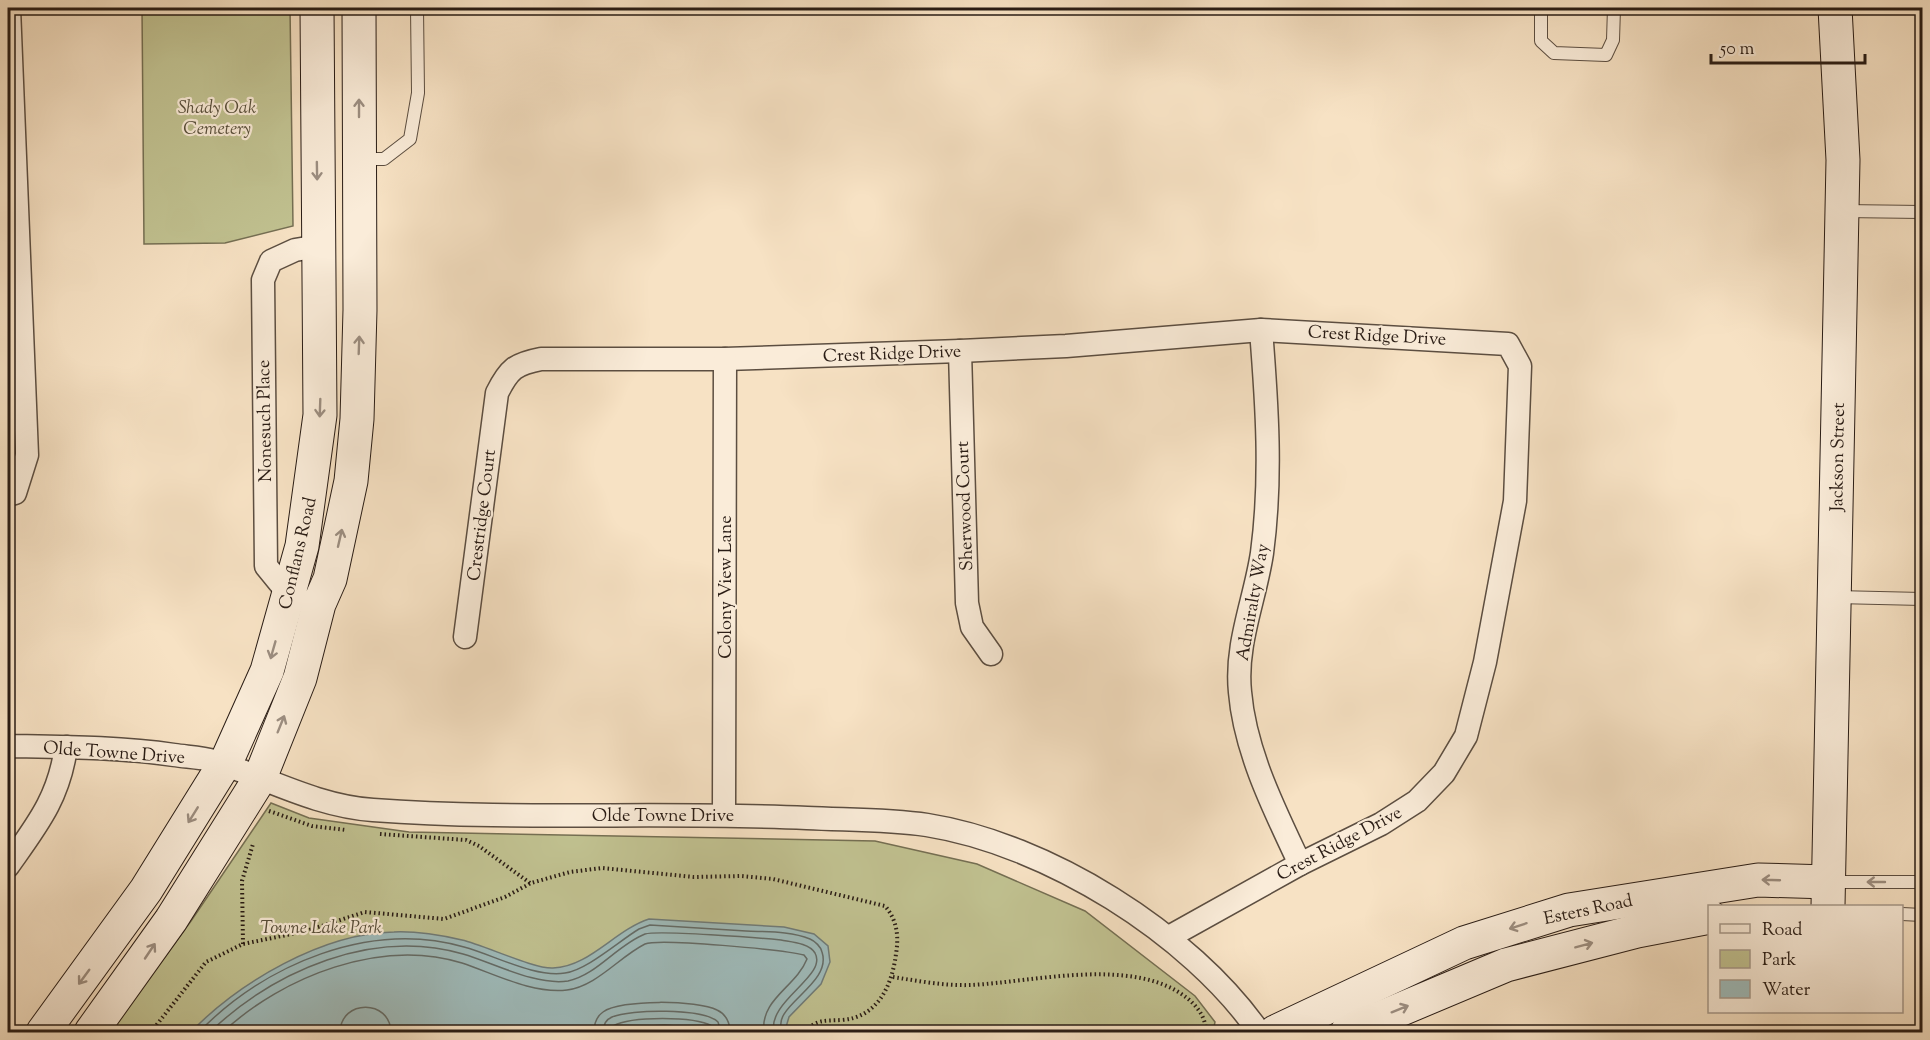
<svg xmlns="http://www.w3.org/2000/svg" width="1930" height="1040" font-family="'Sorts Mill Goudy',serif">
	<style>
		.green { fill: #c1c291; stroke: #756f53; stroke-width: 1.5 }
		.water { fill: #9fbcbc; stroke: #707c79; stroke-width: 1.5 }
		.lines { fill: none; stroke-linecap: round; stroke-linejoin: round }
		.shore { stroke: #646c68; stroke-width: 1.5 }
		.lane-casing { stroke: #5c4e41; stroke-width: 14 }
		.street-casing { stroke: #5c4e41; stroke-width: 25 }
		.secondary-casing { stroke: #291c15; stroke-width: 35 }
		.path { stroke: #291c15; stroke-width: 4; stroke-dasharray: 1.5 3; stroke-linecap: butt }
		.lane { stroke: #faecd9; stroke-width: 12 }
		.street { stroke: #faecd9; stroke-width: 22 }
		.secondary { stroke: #faecd9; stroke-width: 33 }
		.oneway { stroke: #9c8e81 }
		.labels { text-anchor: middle; stroke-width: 4.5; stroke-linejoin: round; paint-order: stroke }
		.park-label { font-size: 18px; font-style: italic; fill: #574e3a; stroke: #faecd9 }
		.street-label { font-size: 18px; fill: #291c15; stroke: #faecd9 }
	</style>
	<rect width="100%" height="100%" fill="#f7e2c4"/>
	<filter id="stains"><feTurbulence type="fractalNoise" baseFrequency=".00333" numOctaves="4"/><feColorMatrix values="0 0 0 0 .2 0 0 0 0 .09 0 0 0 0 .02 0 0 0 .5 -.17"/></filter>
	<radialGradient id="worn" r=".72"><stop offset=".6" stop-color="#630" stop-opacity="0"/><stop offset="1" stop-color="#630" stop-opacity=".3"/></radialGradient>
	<g class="green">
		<path d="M142,8H290L293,226L225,243L144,244Z"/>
		<path d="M271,803L309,818L409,832L875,841L977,864L1085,911L1195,996L1215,1022L1213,1032H109L191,921Z"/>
	</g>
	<path class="water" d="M649,919L784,927L814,934L828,946L830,962L821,984L789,1017L786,1027L791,1032H715L701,1028L664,1025L624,1028L608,1032H378L364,1029L360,1032H191C239,982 323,933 394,932C417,931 440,935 462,940C484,945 534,969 553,968C589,967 615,930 649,919Z"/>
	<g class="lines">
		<g class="shore">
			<path d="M199,1032C265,964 370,920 464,947C494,955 535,978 565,973C587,970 619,941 639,929L650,925C682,927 714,929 746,931C767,932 791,931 810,939C815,941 821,947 822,952C833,985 768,1007 783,1032"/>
			<path d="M210,1032C275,970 373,928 463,954C494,963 536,986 568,981C597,975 617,945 645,934C659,930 761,938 781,940C791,942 809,943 815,953C828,976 767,1001 774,1032"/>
			<path d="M223,1032C283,976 381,938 462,963C495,974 532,994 567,990C597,986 619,957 645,944C659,938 785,950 804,955L807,959C796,987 760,999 764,1032"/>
			<path d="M340,1032C341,999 390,999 391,1032"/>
			<path d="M594,1032C594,1024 596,1017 603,1012C620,999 698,1000 717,1010C726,1014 730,1023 730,1032"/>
			<path d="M603,1032C603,1026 605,1020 612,1017C630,1009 704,1008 718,1022L721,1032"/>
			<path d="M610,1032L613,1026C631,1016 694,1016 712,1026L714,1032"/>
		</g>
		<g class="lane-casing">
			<g id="lane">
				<path d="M1032,8H1092"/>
				<path d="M1541,8V41L1554,53L1606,55L1613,40L1614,8"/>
				<path d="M361,159H384L410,139L418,93L417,8"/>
				<path d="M1843,211L1922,212"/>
				<path d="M1836,597L1922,599"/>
				<path d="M1831,882H1922"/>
				<path d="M1902,914L1922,915"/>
			</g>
		</g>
		<g class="street-casing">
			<g id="street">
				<path d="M1261,330C1267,405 1272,478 1262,553C1255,600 1235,644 1240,692C1245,752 1275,811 1300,864"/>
				<path d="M960,351L967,603L972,627L991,654"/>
				<path d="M8,495L15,493L27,455L9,8"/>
				<path d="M298,597L288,593L266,566L263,280L271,261L295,250L319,246"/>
				<path d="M465,637L497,393C509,369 515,364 541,359H725L960,351L1066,346L1261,330L1508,344L1520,366L1515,501L1485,662L1466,736L1444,773L1417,801L1381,824L1300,864L1169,937"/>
				<path d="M8,746C63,747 119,747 174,755C187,757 201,757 214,761C267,778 316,806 373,810C517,821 662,811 807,818C846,820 887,819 927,825C1047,844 1190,933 1259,1032"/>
				<path d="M724,814L725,359"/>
				<path d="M8,866C37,825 59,798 66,747"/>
			</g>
		</g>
		<g class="secondary-casing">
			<g id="secondary">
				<path d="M1828,906L1843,160L1835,8"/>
				<path d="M43,1032L146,890L228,758L267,671L302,546L320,415L317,8"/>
				<path d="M91,1032L171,920L260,778L300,678L319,604L330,579L351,481L357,419L360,310L359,8"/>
				<path d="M1275,1032L1464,943L1569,910L1758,880L1829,882"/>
				<path d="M1347,1032L1506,965L1637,931L1710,917"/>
			</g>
		</g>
		<g class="path">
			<path d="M269,811L312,826L346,830"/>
			<path d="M380,834L466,840L479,846L530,883"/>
			<path d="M243,944L242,881L253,844"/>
			<path d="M893,977C918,981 945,986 971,985C1034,982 1134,956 1187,998C1198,1007 1206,1018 1206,1032"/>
			<path d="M151,1032L206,962L243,944L306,931L365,912L444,919L505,897L531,883L570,872L602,868L694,877L741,876L773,879L885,906C897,920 899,936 896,954C892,985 878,1018 841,1020C824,1021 817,1019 804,1032"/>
		</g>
		<use href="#lane" class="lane"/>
		<use href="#street" class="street"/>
		<use href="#secondary" class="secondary"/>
	</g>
	<defs><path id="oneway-shaft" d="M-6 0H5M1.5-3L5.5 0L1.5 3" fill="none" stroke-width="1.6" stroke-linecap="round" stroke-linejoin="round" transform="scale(1.5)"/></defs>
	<g class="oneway">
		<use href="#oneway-shaft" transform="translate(359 108) rotate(-90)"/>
		<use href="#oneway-shaft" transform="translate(317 171) rotate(89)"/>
		<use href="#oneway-shaft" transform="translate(359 345) rotate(-88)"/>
		<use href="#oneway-shaft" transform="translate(320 408) rotate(92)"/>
		<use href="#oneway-shaft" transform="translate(340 538) rotate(-77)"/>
		<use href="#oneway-shaft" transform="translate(273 650) rotate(106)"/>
		<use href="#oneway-shaft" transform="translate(281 724) rotate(-68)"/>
		<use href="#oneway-shaft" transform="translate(193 815) rotate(122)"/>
		<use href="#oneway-shaft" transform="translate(1771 880) rotate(-178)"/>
		<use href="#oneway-shaft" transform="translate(1876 882) rotate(180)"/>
		<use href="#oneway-shaft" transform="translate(1518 926) rotate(162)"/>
		<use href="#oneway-shaft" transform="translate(1584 945) rotate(-15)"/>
		<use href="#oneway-shaft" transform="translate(150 951) rotate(-56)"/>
		<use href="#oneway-shaft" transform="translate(84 977) rotate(126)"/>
		<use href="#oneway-shaft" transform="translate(1400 1009) rotate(-22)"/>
	</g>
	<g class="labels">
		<g class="park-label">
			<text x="217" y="113">Shady Oak<tspan x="217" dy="21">Cemetery</tspan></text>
			<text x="321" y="933">Towne Lake Park</text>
		</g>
		<g class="street-label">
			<text transform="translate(1377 335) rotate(3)" y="6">Crest Ridge Drive</text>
			<text transform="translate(892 353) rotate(-2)" y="6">Crest Ridge Drive</text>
			<text transform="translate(264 421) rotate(-91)" y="6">Nonesuch Place</text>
			<text transform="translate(1837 457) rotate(-89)" y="6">Jackson Street</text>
			<text transform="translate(964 506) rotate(-92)" y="6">Sherwood Court</text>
			<text transform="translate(481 515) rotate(-83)" y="6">Crestridge Court</text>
			<text transform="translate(297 553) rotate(-77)" y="6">Conflans Road</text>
			<text transform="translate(725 587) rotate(-90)" y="6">Colony View Lane</text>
			<text transform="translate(1252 602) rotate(-80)" y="6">Admiralty Way</text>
			<text transform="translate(114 752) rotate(4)" y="6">Olde Towne Drive</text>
			<text x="663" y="821">Olde Towne Drive</text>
			<text transform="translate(1339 843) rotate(-28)" y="6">Crest Ridge Drive</text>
			<text transform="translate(1588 909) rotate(-12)" y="6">Esters Road</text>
		</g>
	</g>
	<rect width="1930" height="1040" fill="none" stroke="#f7e2c4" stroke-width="30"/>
	<rect x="9" y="9" width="1912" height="1022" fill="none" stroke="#291c15" stroke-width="3"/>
	<rect x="15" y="15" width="1900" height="1010" fill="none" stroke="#291c15" stroke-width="1.5"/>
	<rect x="1708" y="905" width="195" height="108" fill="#faecd9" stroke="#a6998b" stroke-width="1.5"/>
	<rect x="1720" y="924" width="30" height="9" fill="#faecd9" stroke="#a6998b" stroke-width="1.5"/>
	<text x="1762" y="935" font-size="18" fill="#291c15">Road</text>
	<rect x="1720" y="950" width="30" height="18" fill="#c1c291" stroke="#a6998b" stroke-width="1.5"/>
	<text x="1762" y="965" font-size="18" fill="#291c15">Park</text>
	<rect x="1720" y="980" width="30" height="18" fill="#9fbcbc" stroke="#a6998b" stroke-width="1.5"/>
	<text x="1762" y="995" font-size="18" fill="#291c15">Water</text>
	<path d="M1711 54v9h154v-9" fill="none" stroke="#291c15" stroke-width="3"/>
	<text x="1720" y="54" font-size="18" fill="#291c15" stroke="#faecd9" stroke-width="4.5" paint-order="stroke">50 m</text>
	<rect width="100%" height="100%" filter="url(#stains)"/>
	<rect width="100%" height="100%" fill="url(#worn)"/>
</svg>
